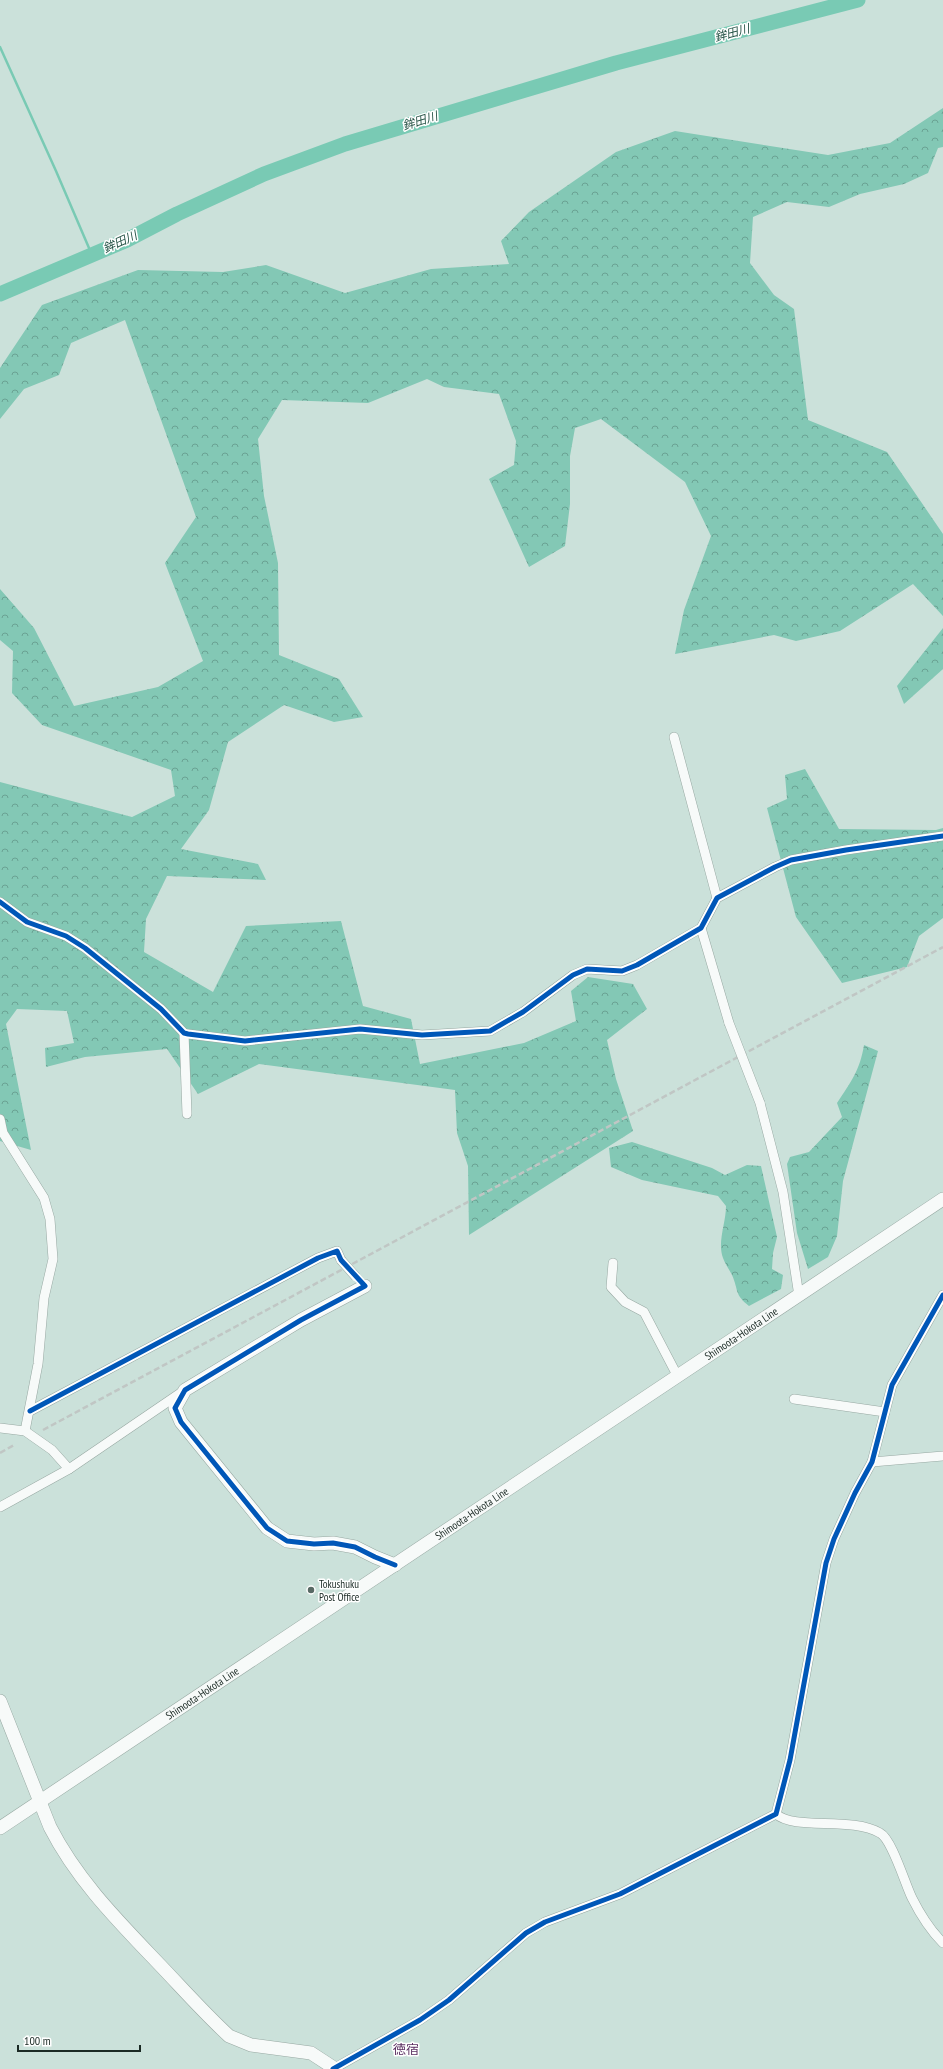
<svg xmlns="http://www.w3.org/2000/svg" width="943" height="2069" font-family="'PT Sans Narrow','Noto Sans JP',sans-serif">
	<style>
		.forest { fill: url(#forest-crowns) }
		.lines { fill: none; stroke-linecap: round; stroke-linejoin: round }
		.stream { stroke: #79cab4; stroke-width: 2.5 }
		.river { stroke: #79cab4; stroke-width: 15 }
		.street-casing { stroke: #97a8a2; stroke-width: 10 }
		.secondary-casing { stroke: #97a8a2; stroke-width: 14 }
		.street { stroke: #f7faf9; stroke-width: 9 }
		.secondary { stroke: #f7faf9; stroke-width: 13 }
		.rail { stroke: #c0c6c4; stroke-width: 2.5; stroke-dasharray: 6 3; stroke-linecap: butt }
		.street-bridge-casing { stroke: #97a8a2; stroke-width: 10; stroke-linecap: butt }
		.street-bridge { stroke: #f7faf9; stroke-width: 9 }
		.cycleway-casing { stroke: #fff; stroke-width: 8 }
		.cycleway { stroke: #0057b8; stroke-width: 5 }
		.poi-dot { fill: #586964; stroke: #fff; stroke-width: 1.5 }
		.labels { text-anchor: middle; stroke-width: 3; stroke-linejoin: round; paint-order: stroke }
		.street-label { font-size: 11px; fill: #1a2924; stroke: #fff }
		.poi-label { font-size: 11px; fill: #1a2924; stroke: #fff; text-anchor: start }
		.water-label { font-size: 12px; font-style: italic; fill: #275447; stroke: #fff }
		.quarter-label { font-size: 13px; fill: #5b2e61; stroke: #fff }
	</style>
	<defs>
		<pattern id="forest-crowns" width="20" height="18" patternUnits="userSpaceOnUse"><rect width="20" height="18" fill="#83c8b5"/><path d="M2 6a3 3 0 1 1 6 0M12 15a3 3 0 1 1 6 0" fill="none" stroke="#6aa293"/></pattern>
	</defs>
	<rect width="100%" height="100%" fill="#cbe1da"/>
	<g class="forest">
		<path d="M943,108V147L938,148L928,173L904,184L860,194L829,207L787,202L753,217L750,263L774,295L794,309L808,420L887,452L943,534V616L913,584L840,631L796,641L774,635L675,654L684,610L711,536L685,482L601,419L575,428L570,456V504L565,546L529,567L489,479L514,465L516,441L499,394L444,387L427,379L368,403L282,400L258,439L264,496L278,563L279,655L339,679L363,717L334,722L284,705L228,742L209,810L181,849L258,864L266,880L167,876L146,919L144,952L213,992L246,926L341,921L363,1006L411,1019L420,1064L524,1043L576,1021L571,991L588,977L633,984L647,1009L607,1040L616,1079L633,1131L469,1235L468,1166L457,1133L455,1090L259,1064L198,1094L167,1049L85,1057L46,1067L45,1048L74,1043L67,1011L17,1009L6,1024L31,1150L0,1141V782L132,817L175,796L171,770L42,725L12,693L13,651L0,640V589L34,628L74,706L158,687L203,661L165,563L196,517L125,320L71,343L59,375L24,389L0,419V368L42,305L138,270L223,272L266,265L345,293L431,269L509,264L501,241L529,212L616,152L675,131L828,155L890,143Z"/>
		<path d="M943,628V669L904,704L897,686Z"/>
		<path d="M805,769L839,829L936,830L943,828V918L919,936L907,967L842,983L796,917L767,808L787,799L785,775Z"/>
		<path d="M864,1045L878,1051L843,1181L837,1236L828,1257L808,1269L797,1233L787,1164L790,1157L809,1152L842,1117L837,1103C851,1082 860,1070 864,1045Z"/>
		<path d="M632,1142L712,1168L725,1175L747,1165L761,1166L777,1237L773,1253L772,1269L783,1275L781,1289L749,1306C734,1294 739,1291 732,1275C729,1269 725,1264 723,1258C717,1242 726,1223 726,1206L718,1196L642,1180L611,1167L609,1148Z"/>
	</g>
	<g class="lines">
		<path class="stream" d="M0,47L56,171L92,255"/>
		<path class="river" d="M0,294L127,240L177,214L264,174L345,144L616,63L858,0"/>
		<g class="street-casing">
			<g id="street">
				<path d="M674,737L717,898"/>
				<path d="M0,902L27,922L66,936L85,948L161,1009L184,1033L188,1034L245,1041L360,1029L422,1035L490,1031L523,1012L573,975L587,969L622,971L637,965L701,928L717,898L775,867L791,860L846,850L943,836"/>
				<path d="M701,928L729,1023"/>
				<path d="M184,1033L187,1114"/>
				<path d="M760,1103L783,1192L799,1296"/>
				<path d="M0,1119L3,1133L44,1198L50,1219L53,1259L44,1298L38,1364L25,1431"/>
				<path d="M613,1263L611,1287L625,1302L644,1312L678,1377"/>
				<path d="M794,1399L885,1412"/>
				<path d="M30,1411L318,1258L337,1251L341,1260"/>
				<path d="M0,1428L25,1431L52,1450L69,1469"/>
				<path d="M872,1462L943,1456"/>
				<path d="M0,1507L69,1469L182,1392"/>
				<path d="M776,1814C795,1831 851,1816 880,1833C892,1839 905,1884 912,1898C920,1914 931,1931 943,1943"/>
				<path d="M333,2069L420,2020L449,2000L526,1933L545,1922L620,1894L776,1814L790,1760L826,1563L834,1539L855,1493L872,1462L892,1385L943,1295"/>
			</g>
		</g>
		<g class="secondary-casing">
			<g id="secondary">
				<path d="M365,1286L301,1320L185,1390L175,1408L181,1422L267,1528L287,1541L314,1544L333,1543L355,1547L375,1557L395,1565"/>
				<path d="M0,1701L50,1827C77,1880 118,1921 159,1964C182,1988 204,2013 229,2036L251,2045L311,2053L334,2068"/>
				<path id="s1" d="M0,1828L943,1199"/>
			</g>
		</g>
		<use href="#street" class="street"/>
		<use href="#secondary" class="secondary"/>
		<g class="rail">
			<path d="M43,1430L943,947"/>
			<path d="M0,1453L14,1445"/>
		</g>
		<g class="street-bridge-casing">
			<g id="street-bridge">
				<path d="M729,1023L760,1103"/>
				<path d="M341,1260L356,1277"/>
			</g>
		</g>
		<use href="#street-bridge" class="street-bridge"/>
		<g class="cycleway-casing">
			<g id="cycleway">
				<path d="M0,902L27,922L66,936L85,948L161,1009L184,1033L188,1034L245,1041L360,1029L422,1035L490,1031L523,1012L573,975L587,969L622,971L637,965L701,928L717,898L775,867L791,860L846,850L943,836"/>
				<path d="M30,1411L318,1258L337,1251L341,1260L365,1286L301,1320L185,1390L175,1408L181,1422L267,1528L287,1541L314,1544L333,1543L355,1547L375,1557L395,1565"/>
				<path d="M333,2069L420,2020L449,2000L526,1933L545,1922L620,1894L776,1814L790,1760L826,1563L834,1539L855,1493L872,1462L892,1385L943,1295"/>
			</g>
		</g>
		<use href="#cycleway" class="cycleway"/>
	</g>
	<circle class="poi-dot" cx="311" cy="1590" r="4"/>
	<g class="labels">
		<g class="street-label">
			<text dy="4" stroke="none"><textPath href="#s1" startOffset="891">Shimoota-Hokota Line</textPath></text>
			<text dy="4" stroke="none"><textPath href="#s1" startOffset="567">Shimoota-Hokota Line</textPath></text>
			<text dy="4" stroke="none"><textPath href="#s1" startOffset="243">Shimoota-Hokota Line</textPath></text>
		</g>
		<g class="poi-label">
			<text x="319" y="1588">Tokushuku<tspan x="319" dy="13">Post Office</tspan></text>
		</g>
		<g class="water-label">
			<text transform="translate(732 33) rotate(-15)" y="4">鉾田川</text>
			<text transform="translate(420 121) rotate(-17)" y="4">鉾田川</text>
			<text transform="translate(120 242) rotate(-24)" y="4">鉾田川</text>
		</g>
		<g class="quarter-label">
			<text x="406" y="2054">徳宿</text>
		</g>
	</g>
	<path d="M18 2045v6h122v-6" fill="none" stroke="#1a2924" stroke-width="2"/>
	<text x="24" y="2045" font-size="12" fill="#1a2924" stroke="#ffffff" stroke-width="3" paint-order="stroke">100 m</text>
</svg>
